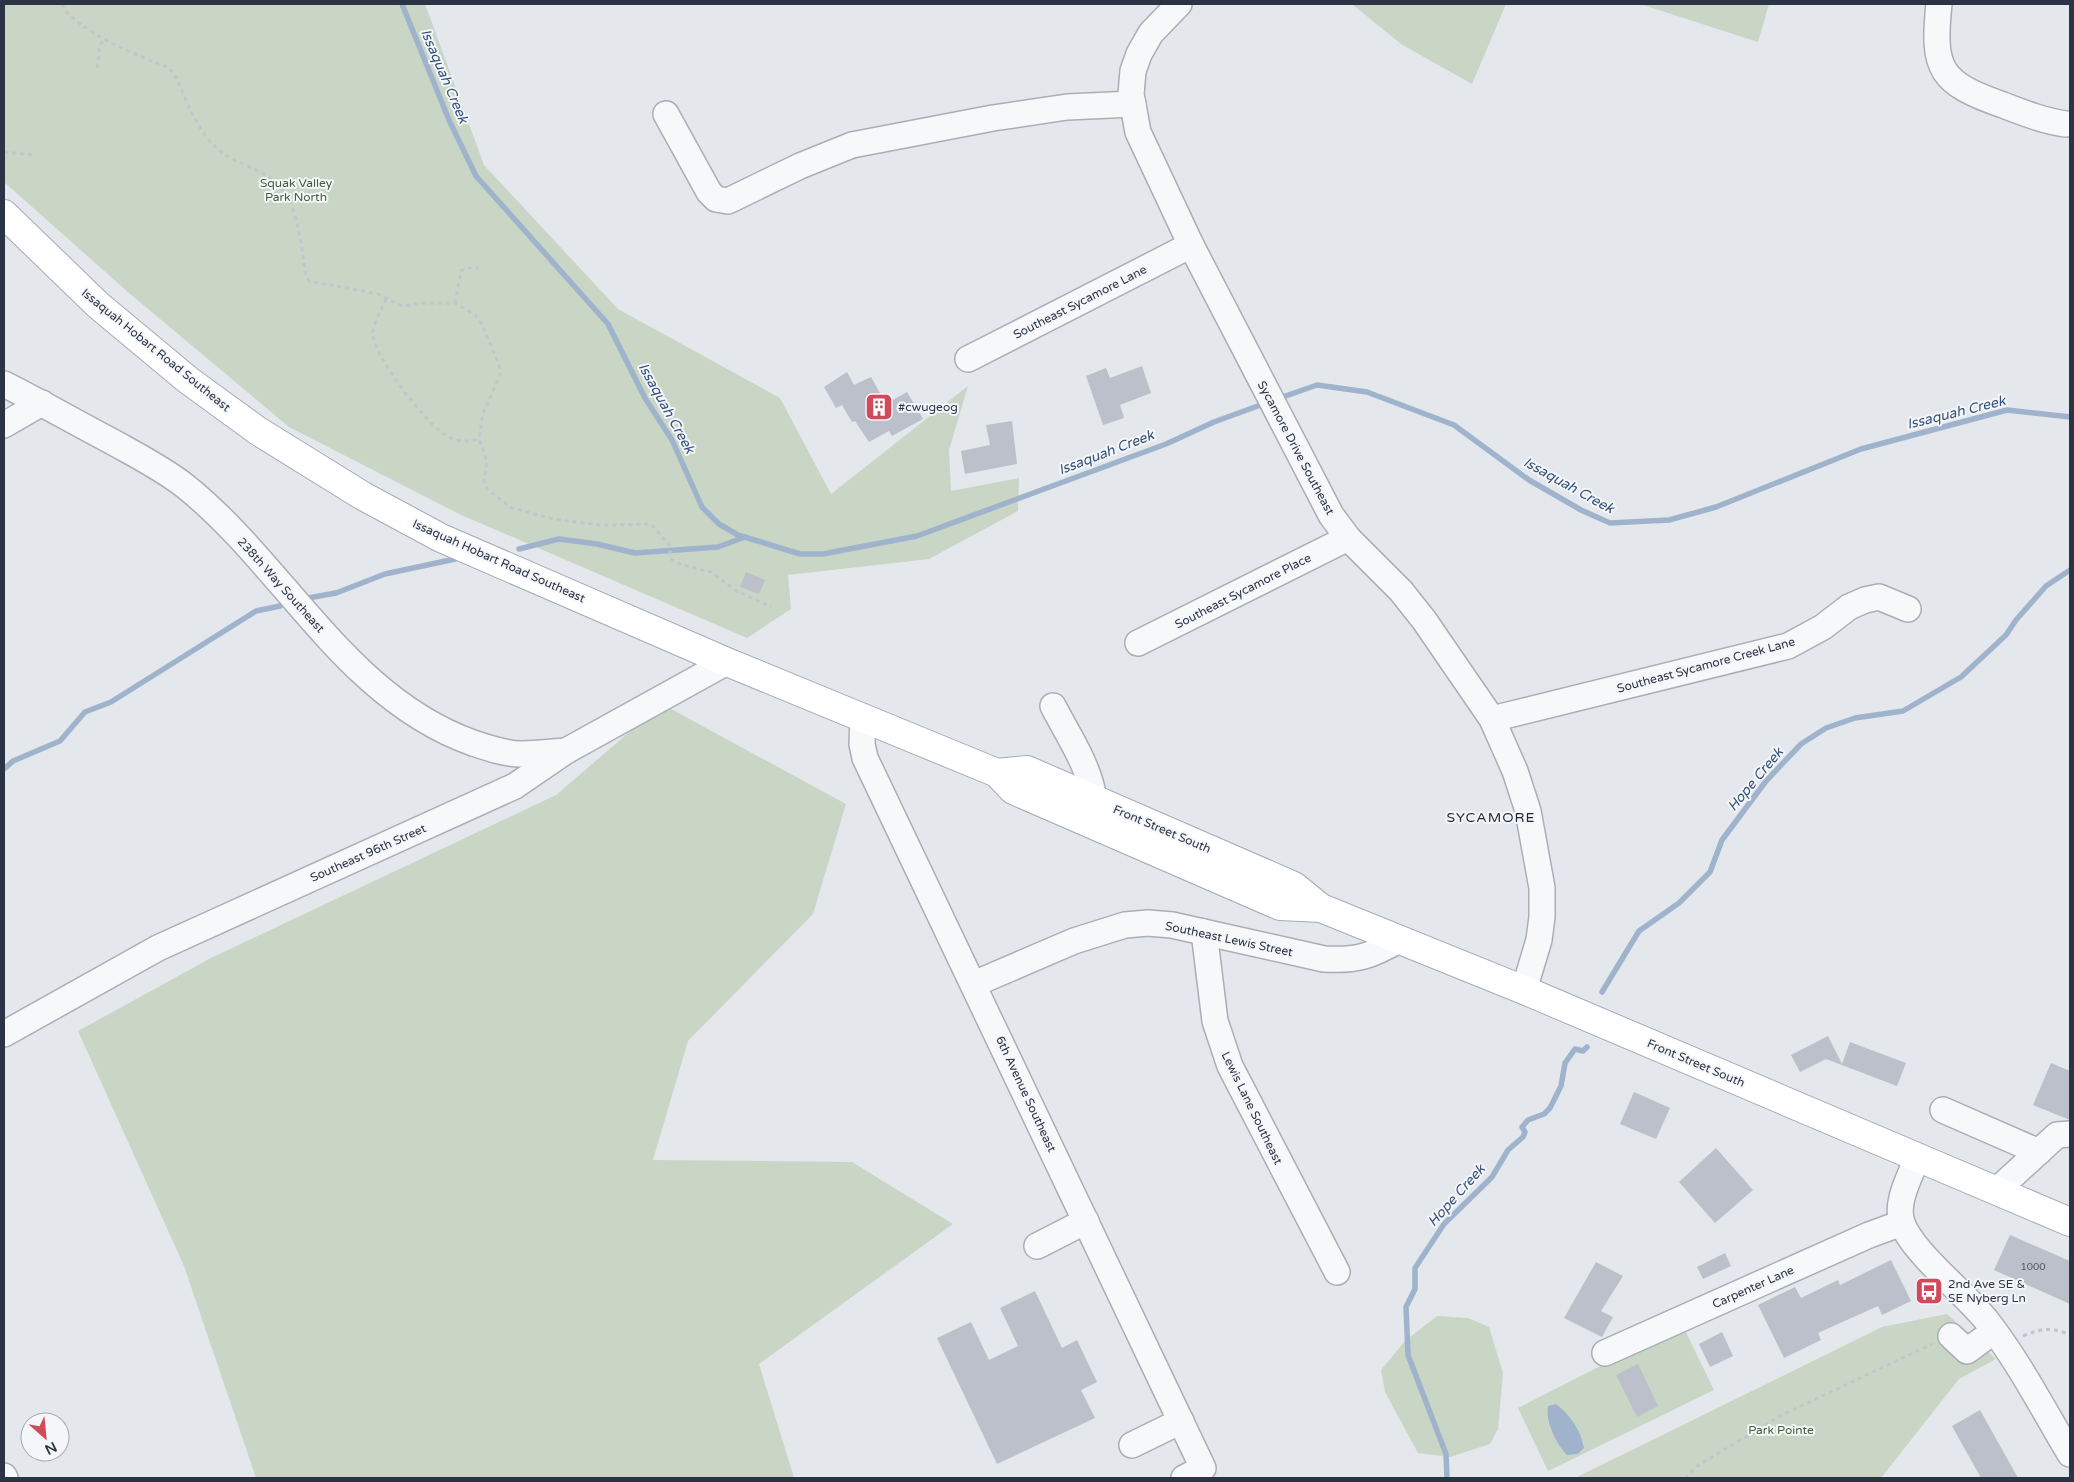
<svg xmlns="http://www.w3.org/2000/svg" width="2074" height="1482" font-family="'Varela Round',sans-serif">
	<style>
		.green { fill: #c9d6c5 }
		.water { fill: #9fb4cc }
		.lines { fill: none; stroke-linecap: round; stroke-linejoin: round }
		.stream { stroke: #9fb4cc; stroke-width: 5.5 }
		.building { fill: #bbc0ca }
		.minor-casing { stroke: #a9aeb7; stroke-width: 28 }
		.major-casing { stroke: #a3abb8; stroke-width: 30 }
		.path { stroke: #c2c5cb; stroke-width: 3; stroke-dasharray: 4 4; stroke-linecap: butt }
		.minor { stroke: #f7f8fa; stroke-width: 25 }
		.major { stroke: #fff; stroke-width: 28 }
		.labels { text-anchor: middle; stroke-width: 4; stroke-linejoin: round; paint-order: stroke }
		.number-label { font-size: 10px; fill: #4f5766 }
		.park-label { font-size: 12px; fill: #3f6138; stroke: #f4f6f9 }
		.street-label { font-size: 12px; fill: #2b3445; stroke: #f4f6f9 }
		.poi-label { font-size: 12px; fill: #2b3445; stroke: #f4f6f9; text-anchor: start }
		.water-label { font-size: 14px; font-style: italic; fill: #34527a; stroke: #f4f6f9 }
		.neighbourhood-label { font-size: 14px; letter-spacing: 1px; fill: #1d2536; stroke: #f4f6f9 }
	</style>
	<rect width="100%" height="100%" fill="#e4e7ec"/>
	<g class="green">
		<path d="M4,4H425L484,165L618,309L780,398L831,494L968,386L949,450L951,491L1019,478L1018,511L929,559L788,575L791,609L747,638L459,514L289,427L129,293L4,182Z"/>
		<path d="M1352,4H1506L1472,84L1401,44Z"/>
		<path d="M1640,4H1769L1758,42Z"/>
		<path d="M662,704L846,804L813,914L688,1041L653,1160L852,1162L953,1224L759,1364L794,1478H256L184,1266L78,1031L211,958L556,795Z"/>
		<path d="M1947,1314L1996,1359L1959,1379L1881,1478H1575L1882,1327Z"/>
		<path d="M1437,1316L1468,1318L1489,1327L1503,1373L1498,1429L1490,1444L1450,1457L1418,1453L1385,1392L1381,1370L1405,1341Z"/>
		<path d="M1682,1324L1714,1390L1548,1471L1518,1408Z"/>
	</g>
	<path class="water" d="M1556,1404C1571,1416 1580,1429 1584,1448L1578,1454L1567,1455C1556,1444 1545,1421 1548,1406Z"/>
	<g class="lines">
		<g class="stream">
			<path d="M402,4L449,120L476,176L608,324L645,398L672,440L702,507L719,524L738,535L800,554H823L917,536L1166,444L1214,422L1266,403"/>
			<path d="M1277,399L1317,385L1367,392L1454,425L1529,480L1581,510L1610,523L1669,520L1716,507L1861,449L2007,410L2070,417"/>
			<path d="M519,549L559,539L597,544L635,553L718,547L745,537"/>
			<path d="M308,598L336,593L385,574L455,559"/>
			<path d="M4,769L13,761L60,741L85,712L111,702L256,611L280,606"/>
			<path d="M1602,992L1639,931L1679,903L1710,872L1722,840L1766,781L1801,744L1826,728L1855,718L1903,711L1961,677L2006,635L2016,620L2046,586L2070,570"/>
			<path d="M1447,1478L1446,1454L1408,1355L1406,1307L1415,1289V1268L1444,1224L1492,1177L1508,1150L1523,1137L1525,1132L1522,1127L1528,1120L1544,1114L1550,1108L1561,1086L1565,1063L1575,1049L1583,1051L1587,1047"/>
		</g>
	</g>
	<g class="building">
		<path d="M1142,366L1151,393L1120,405L1124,418L1103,425L1086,376L1106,368L1110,378Z"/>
		<path d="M847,372L854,385L871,377L881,395L885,393L891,401L907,392L923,419L892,436L889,431L869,442L855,421L852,422L842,405L836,408L824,387Z"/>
		<path d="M1012,421L1017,464L965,474L961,451L990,445L986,425Z"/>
		<path d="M746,572L765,580L759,594L740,587Z"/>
		<path d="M1828,1036L1842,1064L1850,1042L1906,1063L1897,1086L1826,1059L1800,1072L1791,1055Z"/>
		<path d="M2051,1063L2070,1071V1120L2033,1105Z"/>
		<path d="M1634,1092L1670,1108L1656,1139L1620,1124Z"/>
		<path d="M1716,1148L1753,1190L1715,1223L1679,1182Z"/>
		<path d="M2010,1235L2070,1261V1304L1994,1270Z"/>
		<path d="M1725,1253L1731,1266L1703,1279L1697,1267Z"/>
		<path d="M1891,1260L1911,1301L1882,1315L1878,1306L1818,1333L1821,1340L1784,1358L1758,1305L1795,1287L1801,1298L1838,1280L1840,1285Z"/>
		<path d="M1596,1262L1623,1276L1601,1311L1613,1317L1602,1337L1564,1318Z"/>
		<path d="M1035,1291L1062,1348L1077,1340L1097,1382L1081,1390L1095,1418L997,1464L937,1338L971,1322L989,1360L1018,1346L1000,1308Z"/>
		<path d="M1722,1332L1733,1356L1710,1367L1699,1344Z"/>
		<path d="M1638,1364L1658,1406L1637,1417L1616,1375Z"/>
		<path d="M1980,1410L2018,1478H1981L1952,1426Z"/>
	</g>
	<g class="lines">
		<g class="minor-casing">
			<g id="minor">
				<path d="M1179,4L1151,33L1139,54L1133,71L1131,94L1138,132L1191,245L1331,515L1348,538L1401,591L1424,620L1492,719L1515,771L1528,811L1542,888V917L1539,940L1524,990"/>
				<path d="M1939,4C1932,70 1940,83 2003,105C2024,113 2044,121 2066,124"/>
				<path d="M666,114L709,192L716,199L728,201L800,166L852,145L993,118L1067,107L1133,104"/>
				<path d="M968,359L1191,245"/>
				<path d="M4,384C40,402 75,422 111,441C136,455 162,468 185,486C285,566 346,698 473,743C488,748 505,754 521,754C536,754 551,752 566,751"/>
				<path d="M4,425L42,403"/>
				<path d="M1138,643L1348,538"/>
				<path d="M1053,706C1068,735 1090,767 1094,800"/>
				<path d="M863,717L862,744L865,758L1203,1468L1184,1478"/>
				<path d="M1492,719L1788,646L1823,627L1849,607L1865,600L1879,597L1908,609"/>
				<path d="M1204,932L1215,1021L1230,1066L1337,1272"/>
				<path d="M974,984L1074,941L1125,925L1148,923L1172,925L1324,959C1357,961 1371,956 1399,940"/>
				<path d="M4,1034L158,948L515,786L566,751L727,662"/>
				<path d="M1943,1110L2039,1152"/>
				<path d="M1917,1158C1910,1177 1895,1202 1902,1223C1912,1252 1966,1294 1987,1321C2019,1362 2043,1409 2070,1454"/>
				<path d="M1996,1191L2057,1135L2070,1134"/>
				<path d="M1037,1246L1086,1221"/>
				<path d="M1951,1336L1967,1351L1994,1331"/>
				<path d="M1605,1353L1869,1235L1902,1223"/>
				<path d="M1132,1445L1181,1421"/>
				<path d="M4,1476L5,1478"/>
			</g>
		</g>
		<g class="major-casing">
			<g id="major">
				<path d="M4,214L98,305L188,380L258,431L363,496L441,538L727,662L997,773L1013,790L1280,906L1321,908"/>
				<path d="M997,773L1027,770L1294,886L1321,908L1524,990L2070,1222"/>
			</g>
		</g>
		<g class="path">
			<path d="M62,4C74,30 140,57 167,67L174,73C187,101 197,134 223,153C241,166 265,169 281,188C295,205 300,234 303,256C305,266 303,272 309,281L378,294L402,306L424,303H455L475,315L482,324L500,368V375L483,413L479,439L487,461L484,481L488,490L512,508L553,519L601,525L651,524L669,545L671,559L682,565L711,572L735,590L771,607"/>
			<path d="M97,68L100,46L104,38"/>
			<path d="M4,152L35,155"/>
			<path d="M386,299C382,309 374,322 373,332C371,354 429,428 449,437C459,442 467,442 479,439"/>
			<path d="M455,303L461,271L467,268H478"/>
			<path d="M2023,1336C2042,1328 2052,1327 2070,1335"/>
			<path d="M1685,1478L1697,1466L1782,1415L1932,1344"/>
		</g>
		<use href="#minor" class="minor"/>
		<use href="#major" class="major"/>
	</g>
	<defs>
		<g id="building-square" transform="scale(1.4375)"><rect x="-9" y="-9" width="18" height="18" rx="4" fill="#d1495b" stroke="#f4f6f9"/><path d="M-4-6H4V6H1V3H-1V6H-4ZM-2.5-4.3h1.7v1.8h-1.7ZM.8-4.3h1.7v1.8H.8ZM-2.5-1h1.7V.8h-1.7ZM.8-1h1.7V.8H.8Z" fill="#fff"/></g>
		<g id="bus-square" transform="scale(1.4375)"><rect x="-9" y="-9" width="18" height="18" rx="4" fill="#d1495b" stroke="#f4f6f9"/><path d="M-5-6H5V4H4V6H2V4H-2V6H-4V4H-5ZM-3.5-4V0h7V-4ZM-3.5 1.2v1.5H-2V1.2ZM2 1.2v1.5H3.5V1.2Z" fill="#fff"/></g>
	</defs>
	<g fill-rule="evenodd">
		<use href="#building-square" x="879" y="407"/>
		<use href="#bus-square" x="1929" y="1291"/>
	</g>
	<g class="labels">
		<g class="number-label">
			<text x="2033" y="1270">1000</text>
		</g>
		<g class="park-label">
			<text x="296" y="187">Squak Valley<tspan x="296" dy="14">Park North</tspan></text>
			<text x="1781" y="1434">Park Pointe</text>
		</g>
		<g class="street-label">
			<text transform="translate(1080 302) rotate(-27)" y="4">Southeast Sycamore Lane</text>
			<text transform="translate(156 350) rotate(39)" y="4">Issaquah Hobart Road Southeast</text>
			<text transform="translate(1296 448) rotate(62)" y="4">Sycamore Drive Southeast</text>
			<text transform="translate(499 561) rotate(24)" y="4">Issaquah Hobart Road Southeast</text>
			<text transform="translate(281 585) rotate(48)" y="4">238th Way Southeast</text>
			<text transform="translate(1243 591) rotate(-27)" y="4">Southeast Sycamore Place</text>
			<text transform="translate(1706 665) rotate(-15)" y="4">Southeast Sycamore Creek Lane</text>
			<text transform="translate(1162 829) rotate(23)" y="4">Front Street South</text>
			<text transform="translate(368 853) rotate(-24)" y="4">Southeast 96th Street</text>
			<text transform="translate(1229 939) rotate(12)" y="4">Southeast Lewis Street</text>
			<text transform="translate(1696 1063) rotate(23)" y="4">Front Street South</text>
			<text transform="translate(1026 1094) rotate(65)" y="4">6th Avenue Southeast</text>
			<text transform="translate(1252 1108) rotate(64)" y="4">Lewis Lane Southeast</text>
			<text transform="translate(1753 1287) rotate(-24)" y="4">Carpenter Lane</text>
		</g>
		<g class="poi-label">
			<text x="898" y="411">#cwugeog</text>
			<text x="1948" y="1288">2nd Ave SE &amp;<tspan x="1948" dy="14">SE Nyberg Ln</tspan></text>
		</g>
		<g class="water-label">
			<text transform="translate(445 76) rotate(67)" y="5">Issaquah Creek</text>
			<text transform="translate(667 408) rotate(61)" y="5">Issaquah Creek</text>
			<text transform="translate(1956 412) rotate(-14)" y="5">Issaquah Creek</text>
			<text transform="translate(1106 452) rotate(-21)" y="5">Issaquah Creek</text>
			<text transform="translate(1569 485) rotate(29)" y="5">Issaquah Creek</text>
			<text transform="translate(1755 779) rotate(-50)" y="5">Hope Creek</text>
			<text transform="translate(1456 1195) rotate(-48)" y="5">Hope Creek</text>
		</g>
		<g class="neighbourhood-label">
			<text x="1491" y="822">SYCAMORE</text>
		</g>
	</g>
	<rect width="2074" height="1482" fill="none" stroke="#2b3445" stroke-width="10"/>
	<g transform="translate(45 1437) rotate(153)"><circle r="24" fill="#f4f6f9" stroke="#a4a8b1"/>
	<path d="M0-4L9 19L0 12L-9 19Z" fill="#d1495b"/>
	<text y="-8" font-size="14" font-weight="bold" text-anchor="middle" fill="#2b3445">N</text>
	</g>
</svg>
